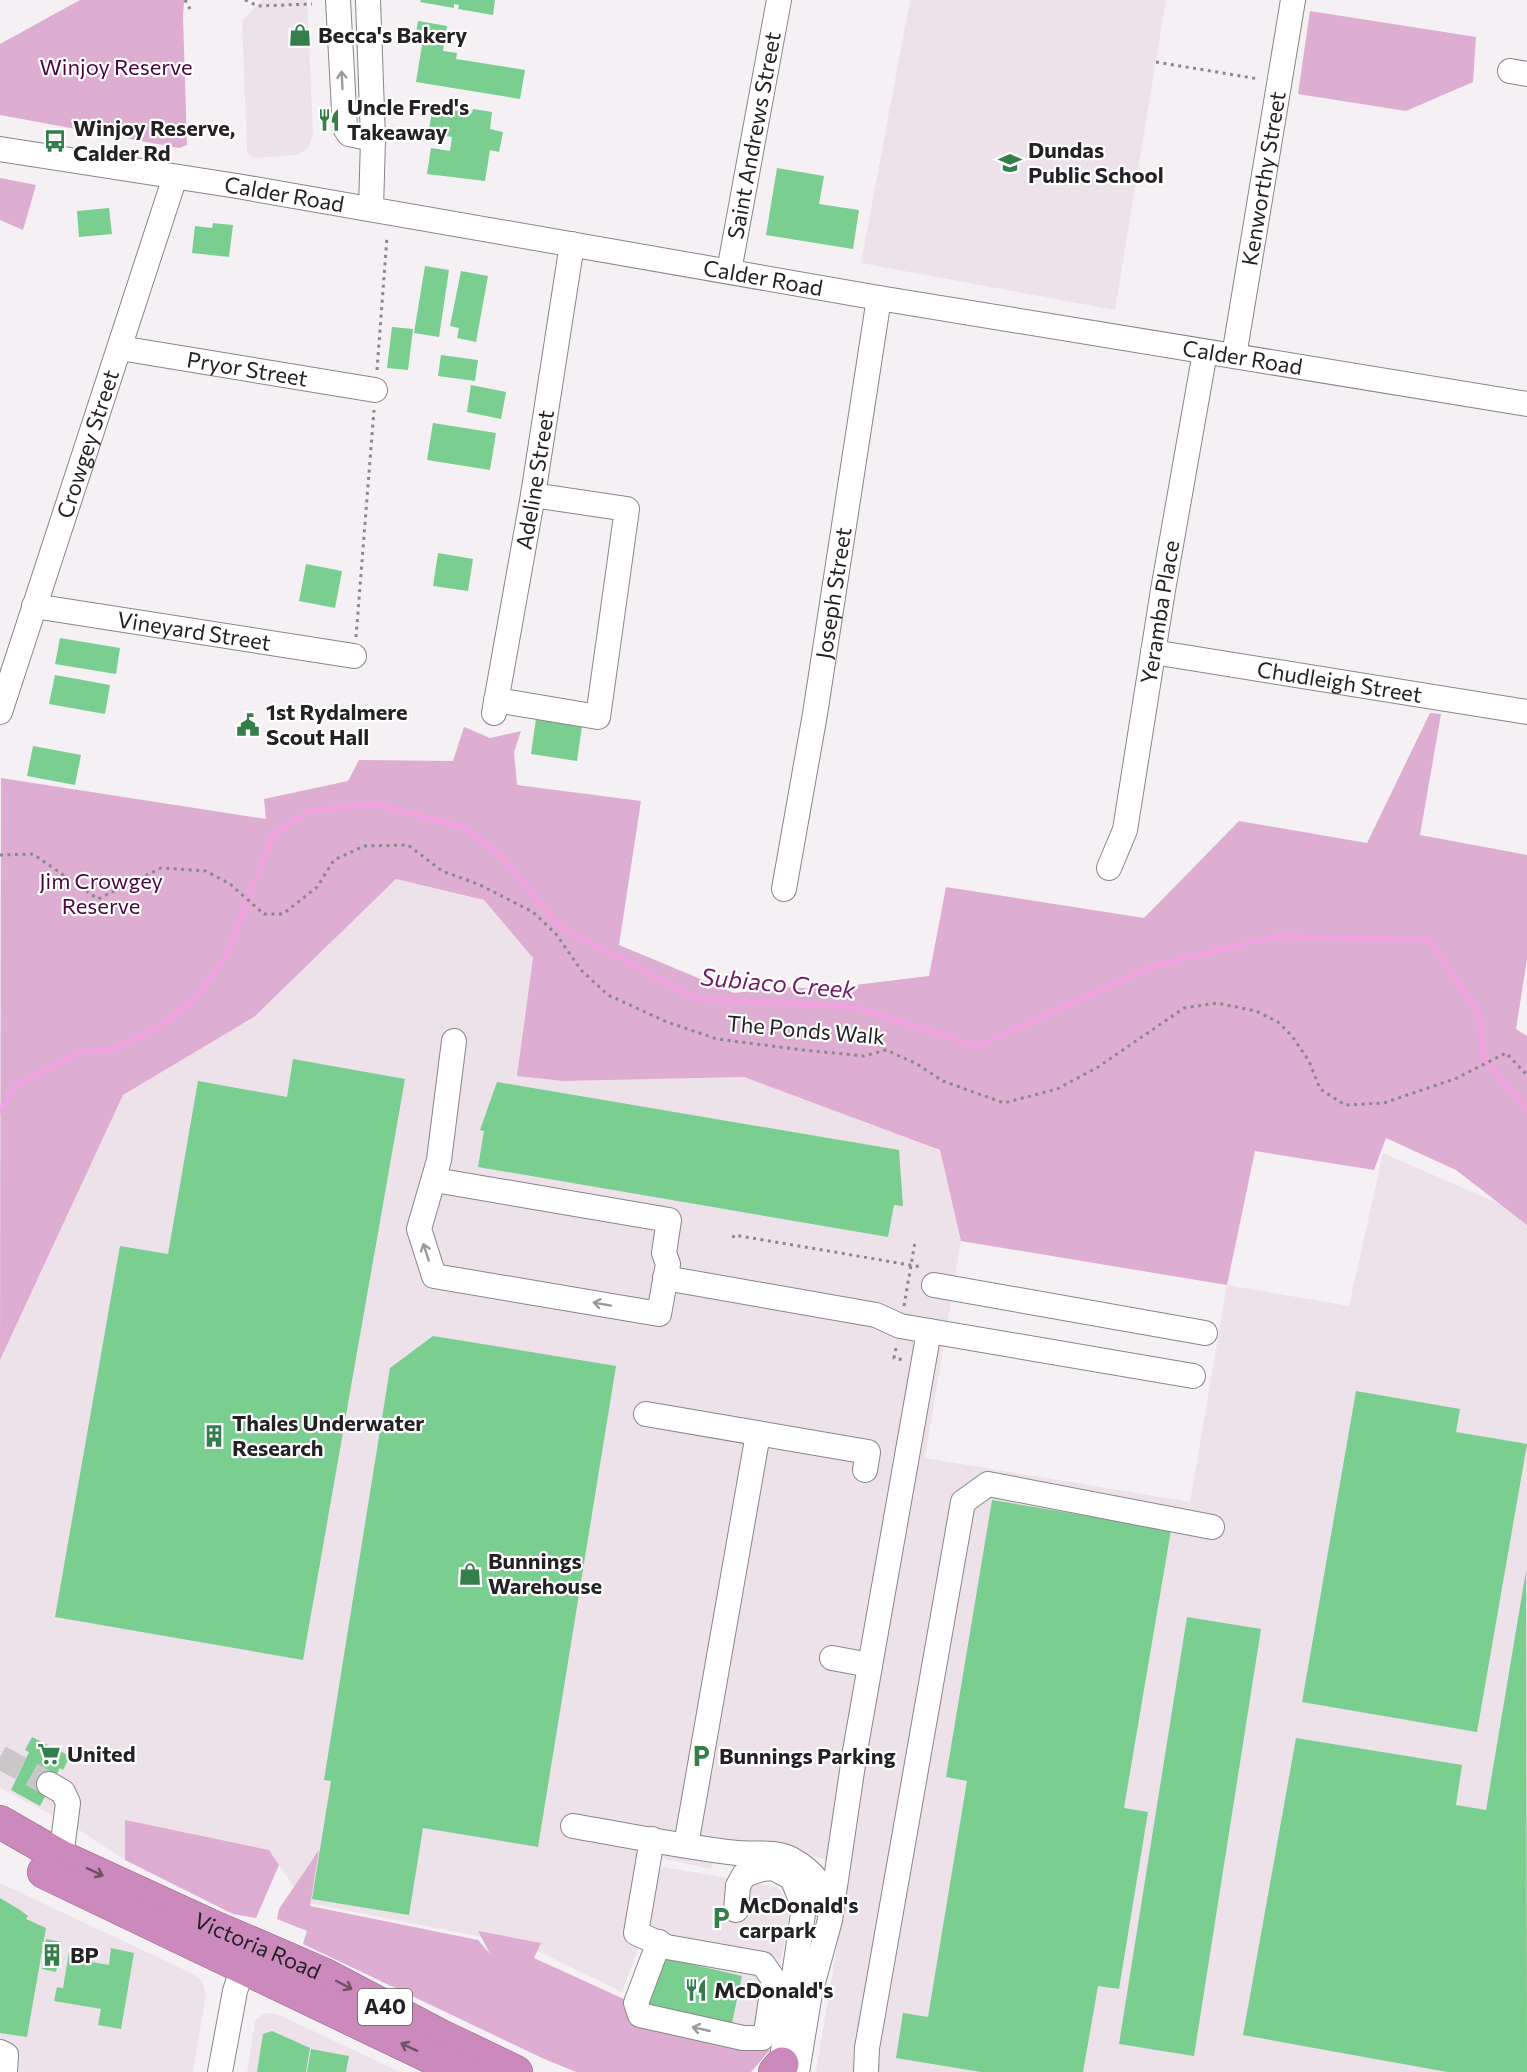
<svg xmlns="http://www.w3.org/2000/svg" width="1527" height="2072" font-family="Commissioner,sans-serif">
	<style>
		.built { fill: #ede2ea }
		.green { fill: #deadd2 }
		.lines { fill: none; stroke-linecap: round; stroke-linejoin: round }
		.stream { stroke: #f2a2df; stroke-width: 5 }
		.building { fill: #79ce90 }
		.minor-tunnel { stroke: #cac7c9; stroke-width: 24; stroke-dasharray: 24 12; stroke-linecap: butt }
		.minor-casing { stroke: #898588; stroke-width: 26 }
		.highway-casing { stroke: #916586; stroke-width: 34 }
		.path { stroke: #8b888a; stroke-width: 3; stroke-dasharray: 3 4.5; stroke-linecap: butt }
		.minor { stroke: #fff; stroke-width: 24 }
		.highway { stroke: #cc89bc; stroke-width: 33 }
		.oneway { stroke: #9c9b9c }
		.oneway2 { stroke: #6f5067 }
		.labels { text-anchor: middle; stroke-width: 4.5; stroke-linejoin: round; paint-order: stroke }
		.shield { fill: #fff; stroke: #656464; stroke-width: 1.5 }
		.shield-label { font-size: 21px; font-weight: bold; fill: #232122 }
		.poi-label { font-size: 22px; font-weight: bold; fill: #232122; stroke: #fff; text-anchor: start }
		.park-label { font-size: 22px; fill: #4d0542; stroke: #fff }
		.street-label { font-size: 22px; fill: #232122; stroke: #fff }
		.water-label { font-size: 24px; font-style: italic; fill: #741865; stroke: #fff }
	</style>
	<rect width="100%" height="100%" fill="#f4f0f3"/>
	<g class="built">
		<path d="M262,0H307L313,134L308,148L297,155L253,158L247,152L242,21Z"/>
		<path d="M910,0H1166L1115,310L861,263Z"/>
		<path d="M396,879L484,900L533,958L518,1076L563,1081L744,1077L940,1150L961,1241L925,1458L1190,1502L1227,1285L1349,1306L1383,1153L1527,1216V2072H816L851,1864L716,1838L711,1869L661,1858L639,1947L622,1992L528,1946L304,1902L269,1850L125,1821V1860L75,1827L0,1788V1360L123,1095L254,1017Z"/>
		<path d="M664,1867L777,1887L791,1905L766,2043L631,2020L647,1950L658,1872Z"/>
		<path d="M0,1883L193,1974L202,1981L206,1995L193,2072H0Z"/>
		<path d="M270,2013L277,2014L400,2072H247L255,2021L263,2014Z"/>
	</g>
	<g class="green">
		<path d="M80,0H189L184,2L183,16L187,145L179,148L0,115V44Z"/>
		<path d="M1310,11L1476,37L1473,82L1406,111L1298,94Z"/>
		<path d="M0,178L36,185L23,230L0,220Z"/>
		<path d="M1430,713L1441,714L1420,835L1527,855V959L1516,1029L1527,1036V1225L1456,1170L1386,1138L1374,1170L1255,1151L1227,1285L961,1241L940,1150L744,1077L563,1081L517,1076L533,958L484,900L396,879L254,1017L123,1095L0,1360L1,778L266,819L264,799L348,781L359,760L453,761L464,727L490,738L521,731L514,752L517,785L641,801L619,945L734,993L784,987L822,989L929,976L946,887L1144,918L1239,821L1367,843Z"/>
		<path d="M125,1820L269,1850L279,1865L256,1918L233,1914L125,1860Z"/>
		<path d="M319,1850L310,1906L478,1940L490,1954L478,1931L541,1943L534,1958L626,2000L623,2007L676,2026L770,2050L751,2072H576L542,2058L303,1944L307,1931L277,1919L279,1909Z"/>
	</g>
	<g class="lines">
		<path class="stream" d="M0,1111L16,1085L81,1052L115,1049L157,1028L196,998L226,956L273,835L309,811L373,804L463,827L500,855L559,926L697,999L855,1007L978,1046L1153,966L1278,936L1429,940L1479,1013L1483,1057L1527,1110"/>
	</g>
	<g class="building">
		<path d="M421,0H495L493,15L458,9L459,5L454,4V8L420,2Z"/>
		<path d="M418,21L447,26L443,51L457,53L456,59L525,70L520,99L416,82L422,45L414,44Z"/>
		<path d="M433,107L472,113L473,109L492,112L490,129L503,132L499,152L490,150L485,181L427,174L431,148L450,151L452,137L428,133Z"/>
		<path d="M777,168L824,176L819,204L859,210L853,249L766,235Z"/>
		<path d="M109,208L112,234L79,237L77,211Z"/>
		<path d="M213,223L233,225L229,257L192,253L195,226L212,228Z"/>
		<path d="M425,266L449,270L439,337L414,333Z"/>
		<path d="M461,271L488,276L476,342L457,338L459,328L450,326Z"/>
		<path d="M392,327L413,329L408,370L387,368Z"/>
		<path d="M441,355L478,360L475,381L438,376Z"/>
		<path d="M471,385L506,392L501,419L467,412Z"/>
		<path d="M433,423L496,433L490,470L427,460Z"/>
		<path d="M438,553L473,559L468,591L433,586Z"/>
		<path d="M306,564L342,571L335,608L299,601Z"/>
		<path d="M60,638L120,648L116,674L55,664Z"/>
		<path d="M55,675L110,685L105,714L49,704Z"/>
		<path d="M536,719L582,726L577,761L531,754Z"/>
		<path d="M33,746L81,755L75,785L27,776Z"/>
		<path d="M293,1059L405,1079L303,1660L55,1617L120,1246L168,1254L198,1081L287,1097Z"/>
		<path d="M497,1082L899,1150L903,1206L894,1205L888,1237L478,1167L484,1131L480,1130Z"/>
		<path d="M433,1336L616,1366L538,1847L423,1828L409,1915L312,1899L331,1781L324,1780L390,1368Z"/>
		<path d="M1356,1391L1460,1409L1456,1432L1527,1444L1477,1732L1302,1702Z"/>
		<path d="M992,1500L1171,1530L1124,1808L1148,1812L1119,1989L1098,1986L1083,2072H981L896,2058L903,2013L928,2017L967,1781L946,1777Z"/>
		<path d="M1526,1571L1527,2072H1447L1243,2035L1296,1738L1462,1765L1456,1805L1486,1810Z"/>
		<path d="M1187,1617L1261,1629L1194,2056L1119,2044Z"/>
		<path d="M32,1737L70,1756L63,1770L60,1768L40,1806L11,1790L29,1752L25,1750Z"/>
		<path d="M0,1898L20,1910L28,1916L26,1919L46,1928L27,2037L0,2033Z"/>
		<path d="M46,1939L62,1942L56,1972L42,1969Z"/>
		<path d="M111,1948L134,1953L121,2029L98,2025L101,2009L54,2001L57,1987L63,1988L69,1952L93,1956L92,1962L109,1965Z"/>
		<path d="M660,1957L742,1976L732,2023L649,2004Z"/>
		<path d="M272,2031L310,2048L306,2072H257L263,2034Z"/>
		<path d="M311,2049L349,2056L346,2072H307Z"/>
	</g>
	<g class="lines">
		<path class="minor-tunnel" d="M0,1757L49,1784"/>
		<g class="minor-casing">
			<g id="minor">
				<path d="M338,0L345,128L349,134L373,139"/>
				<path d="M368,0L373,139L371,209"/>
				<path d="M1510,71L1527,74"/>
				<path id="s1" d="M0,149L237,186L879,298L1527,404"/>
				<path id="s2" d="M729,271L779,0"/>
				<path id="s3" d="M120,348L375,390"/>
				<path id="s4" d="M1234,356L1293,0"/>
				<path id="s5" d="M34,606L354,656"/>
				<path id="s6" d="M1153,652L1527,712"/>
				<path d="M496,700L598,717L627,509L533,495"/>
				<path id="s7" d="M0,712L175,177"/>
				<path id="s8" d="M494,713L533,495L572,244"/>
				<path id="s9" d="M1109,868L1125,830L1163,590L1205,352"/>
				<path id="s10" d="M784,889L815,714L879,298"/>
				<path d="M435,1180L669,1220L664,1253L668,1264L659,1314L434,1276L419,1229L439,1160L454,1041"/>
				<path d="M665,1278L876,1315L900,1326L1193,1376"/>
				<path d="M934,1285L1205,1333"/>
				<path d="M646,1414L868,1452L865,1470"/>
				<path d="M832,1658L870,1665"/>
				<path d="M49,1784L63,1792L68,1803L61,1857"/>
				<path d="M573,1826C627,1835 682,1847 737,1853C755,1855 773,1850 791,1859C813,1871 825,1886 829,1912"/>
				<path d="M652,1839L636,1933L667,1947L763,1964L774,1980L766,2032L762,2038H743L640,2015L636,2003L659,1942"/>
				<path d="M686,1845L758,1434"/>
				<path d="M766,1864L792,1878L804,1907L780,2072"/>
				<path d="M736,1910L738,1886L744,1875L762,1869L774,1868"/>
				<path d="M0,2052L6,2055L5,2072"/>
				<path d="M220,2072L235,1991L243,1967"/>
				<path d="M797,2072L810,1993L830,1920L855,1751L929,1331"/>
				<path d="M866,2072L867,2048L963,1502L988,1484L1212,1527"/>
			</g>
		</g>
		<g class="highway-casing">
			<g id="highway">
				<path id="s11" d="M0,1822L61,1857L209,1925L323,1974L441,2036L516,2072"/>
				<path d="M44,1872L462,2072"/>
				<path d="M775,2072L782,2064"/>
			</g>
		</g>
		<g class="path">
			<path d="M185,0L190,9"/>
			<path d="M245,0L258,6L312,4"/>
			<path d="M1156,62L1259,79"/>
			<path d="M377,370L387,237"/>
			<path d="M356,637L374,410"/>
			<path d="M0,855L33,854L98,899L161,868L206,871L230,884L264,914H283L317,887L334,860L364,846L408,845L442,871L478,884L533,912L556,934L581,970L608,995L667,1022L717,1039L803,1050L864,1056L886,1050L917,1064L943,1081L1004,1103L1057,1089L1098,1067L1184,1008L1217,1003L1256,1011L1278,1022L1292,1036L1309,1061L1320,1089L1345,1105L1384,1103L1457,1078L1506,1053L1527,1075"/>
			<path d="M733,1238L734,1235L922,1267"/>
			<path d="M904,1306L915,1242"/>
			<path d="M896,1348L894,1358L904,1360"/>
		</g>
		<use href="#minor" class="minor"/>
		<use href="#highway" class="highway"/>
	</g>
	<defs><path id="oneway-shaft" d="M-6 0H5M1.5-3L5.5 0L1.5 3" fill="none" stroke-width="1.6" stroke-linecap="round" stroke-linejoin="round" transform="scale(1.5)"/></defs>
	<g class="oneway">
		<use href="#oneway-shaft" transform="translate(342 80) rotate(-93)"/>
		<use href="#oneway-shaft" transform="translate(426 1252) rotate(-108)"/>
		<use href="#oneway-shaft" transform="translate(602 1304) rotate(-170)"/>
		<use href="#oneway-shaft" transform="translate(701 2029) rotate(-167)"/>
	</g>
	<g class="oneway2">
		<use href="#oneway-shaft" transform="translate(95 1872) rotate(25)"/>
		<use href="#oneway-shaft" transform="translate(344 1985) rotate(28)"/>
		<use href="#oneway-shaft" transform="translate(409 2047) rotate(-155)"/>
	</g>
	<defs>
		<g id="shop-bare" transform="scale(1.8)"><path d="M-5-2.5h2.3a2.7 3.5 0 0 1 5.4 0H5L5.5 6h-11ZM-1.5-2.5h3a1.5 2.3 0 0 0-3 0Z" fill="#337e4b" stroke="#fff" stroke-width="2.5" paint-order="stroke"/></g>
		<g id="restaurant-bare" transform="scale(1.8)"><path d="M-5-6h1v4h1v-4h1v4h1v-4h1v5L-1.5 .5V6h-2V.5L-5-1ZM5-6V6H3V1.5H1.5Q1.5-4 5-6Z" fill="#337e4b" stroke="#fff" stroke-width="2.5" paint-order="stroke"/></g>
		<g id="bus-bare" transform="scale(1.8)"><path d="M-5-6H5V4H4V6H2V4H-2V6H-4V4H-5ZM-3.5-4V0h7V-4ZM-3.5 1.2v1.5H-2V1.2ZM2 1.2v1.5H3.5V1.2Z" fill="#337e4b" stroke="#fff" stroke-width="2.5" paint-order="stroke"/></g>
		<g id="school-bare" transform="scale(1.8)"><path d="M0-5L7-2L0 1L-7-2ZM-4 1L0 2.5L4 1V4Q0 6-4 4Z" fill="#337e4b" stroke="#fff" stroke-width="2.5" paint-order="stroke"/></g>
		<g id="civic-bare" transform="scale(1.8)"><path d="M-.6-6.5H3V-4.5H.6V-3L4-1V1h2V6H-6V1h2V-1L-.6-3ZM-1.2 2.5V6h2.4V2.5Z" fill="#337e4b" stroke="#fff" stroke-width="2.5" paint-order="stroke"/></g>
		<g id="building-bare" transform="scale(1.8)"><path d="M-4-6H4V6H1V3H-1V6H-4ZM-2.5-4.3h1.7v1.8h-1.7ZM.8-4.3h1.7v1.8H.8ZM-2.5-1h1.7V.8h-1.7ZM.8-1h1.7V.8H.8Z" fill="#337e4b" stroke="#fff" stroke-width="2.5" paint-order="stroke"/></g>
		<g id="supermarket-bare" transform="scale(1.8)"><path d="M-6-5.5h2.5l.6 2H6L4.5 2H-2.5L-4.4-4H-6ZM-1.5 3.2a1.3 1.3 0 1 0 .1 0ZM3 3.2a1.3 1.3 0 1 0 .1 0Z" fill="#337e4b" stroke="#fff" stroke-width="2.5" paint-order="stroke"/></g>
		<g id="parking-bare" transform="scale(1.8)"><path d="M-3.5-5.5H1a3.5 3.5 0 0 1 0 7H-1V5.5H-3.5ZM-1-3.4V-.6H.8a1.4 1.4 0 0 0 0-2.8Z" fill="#337e4b" stroke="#fff" stroke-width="2.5" paint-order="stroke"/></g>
	</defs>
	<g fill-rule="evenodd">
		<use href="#shop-bare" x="300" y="35"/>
		<use href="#restaurant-bare" x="329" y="120"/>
		<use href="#bus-bare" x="55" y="141"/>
		<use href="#school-bare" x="1010" y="163"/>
		<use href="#civic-bare" x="248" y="725"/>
		<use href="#building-bare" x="214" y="1436"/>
		<use href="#shop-bare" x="470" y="1574"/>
		<use href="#supermarket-bare" x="49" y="1754"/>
		<use href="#parking-bare" x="701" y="1756"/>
		<use href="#parking-bare" x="721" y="1918"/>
		<use href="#building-bare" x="52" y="1955"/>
		<use href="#restaurant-bare" x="696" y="1990"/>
	</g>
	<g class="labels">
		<rect class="shield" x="358" y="1989" width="54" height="36" rx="4.5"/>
		<g class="shield-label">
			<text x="385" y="2014">A40</text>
		</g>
		<g class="poi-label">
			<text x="318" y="43">Becca's Bakery</text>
			<text x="347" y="115">Uncle Fred's<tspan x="347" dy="25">Takeaway</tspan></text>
			<text x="73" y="136">Winjoy Reserve,<tspan x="73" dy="25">Calder Rd</tspan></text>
			<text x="1028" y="158">Dundas<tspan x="1028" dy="25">Public School</tspan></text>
			<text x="266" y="720">1st Rydalmere<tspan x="266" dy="25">Scout Hall</tspan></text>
			<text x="232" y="1431">Thales Underwater<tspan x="232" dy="25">Research</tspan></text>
			<text x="488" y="1569">Bunnings<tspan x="488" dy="25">Warehouse</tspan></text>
			<text x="67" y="1762">United</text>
			<text x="719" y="1764">Bunnings Parking</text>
			<text x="739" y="1913">McDonald's<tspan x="739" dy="25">carpark</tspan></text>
			<text x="70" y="1963">BP</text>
			<text x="714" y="1998">McDonald's</text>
		</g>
		<g class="park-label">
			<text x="116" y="75">Winjoy Reserve</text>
			<text x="101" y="889">Jim Crowgey<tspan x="101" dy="25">Reserve</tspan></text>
		</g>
		<g class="street-label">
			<text dy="8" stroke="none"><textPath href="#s2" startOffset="138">Saint Andrews Street</textPath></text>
			<text dy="8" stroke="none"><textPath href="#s4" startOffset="180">Kenworthy Street</textPath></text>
			<text dy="8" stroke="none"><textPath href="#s1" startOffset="288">Calder Road</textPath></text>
			<text dy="8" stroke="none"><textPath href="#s1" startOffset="774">Calder Road</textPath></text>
			<text dy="8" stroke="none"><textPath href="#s1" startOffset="1260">Calder Road</textPath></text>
			<text dy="8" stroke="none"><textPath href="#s3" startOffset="129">Pryor Street</textPath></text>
			<text dy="8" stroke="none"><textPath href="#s7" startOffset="282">Crowgey Street</textPath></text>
			<text dy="8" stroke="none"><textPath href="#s8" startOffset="237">Adeline Street</textPath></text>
			<text dy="8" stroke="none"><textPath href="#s10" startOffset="300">Joseph Street</textPath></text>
			<text dy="8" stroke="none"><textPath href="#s9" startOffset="262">Yeramba Place</textPath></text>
			<text dy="8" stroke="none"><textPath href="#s5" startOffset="162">Vineyard Street</textPath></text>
			<text dy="8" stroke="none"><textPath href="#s6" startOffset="189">Chudleigh Street</textPath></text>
			<text transform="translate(806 1030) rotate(5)" y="8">The Ponds Walk</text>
			<text dy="8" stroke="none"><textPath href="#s11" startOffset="286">Victoria Road</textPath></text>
		</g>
		<g class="water-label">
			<text transform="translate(778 984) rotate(5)" y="8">Subiaco Creek</text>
		</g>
	</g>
</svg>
